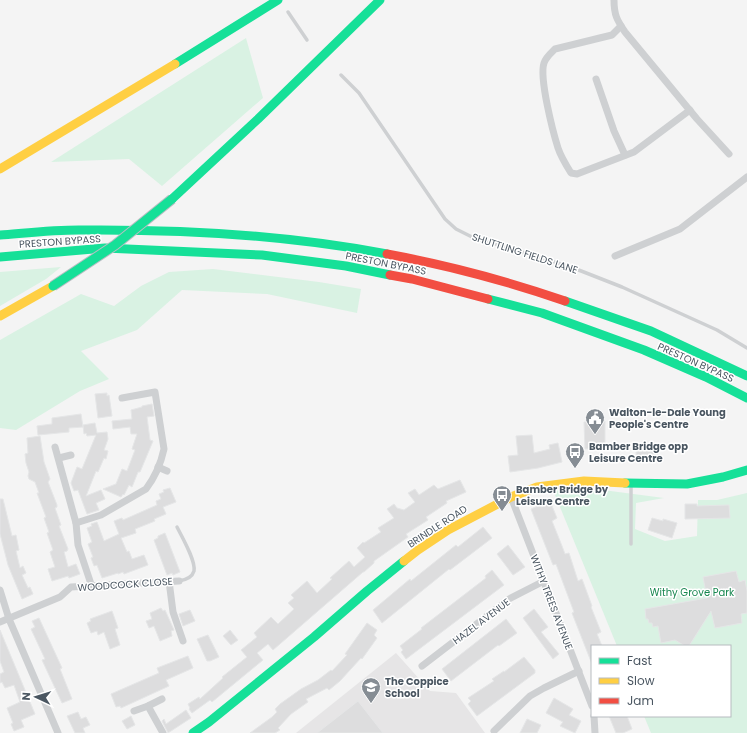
<svg xmlns="http://www.w3.org/2000/svg" width="747" height="733" font-family="Poppins,sans-serif">
	<style>
		.education { fill: #e6e5e6 }
		.green { fill: #d9f2e3 }
		.building { fill: #ddddde; stroke: #e5e6e7 }
		.lines { fill: none; stroke-linecap: round; stroke-linejoin: round }
		.lane { stroke: #ced0d2; stroke-width: 3.5 }
		.street { stroke: #ced0d2; stroke-width: 7 }
		.fast { stroke: #16e098; stroke-width: 9 }
		.slow { stroke: #ffcf43; stroke-width: 9 }
		.jam { stroke: #f24e42; stroke-width: 9 }
		.fast-bridge-casing { stroke: #b9bec3; stroke-width: 11; stroke-linecap: butt }
		.fast-bridge { stroke: #16e098; stroke-width: 9 }
		.labels { text-anchor: middle; stroke-width: 3; stroke-linejoin: round; paint-order: stroke }
		.street-label { font-size: 10px; fill: #4a5661; stroke: #fff }
		.poi-label { font-size: 10px; font-weight: bold; fill: #4a5661; stroke: #fff; text-anchor: start }
		.park-label { font-size: 10px; fill: #17864f; stroke: #fff }
	</style>
	<rect width="100%" height="100%" fill="#f4f4f4"/>
	<path class="education" d="M396,653L430,691L456,693L485,733H296Z"/>
	<g class="green">
		<path d="M246,38L263,98L162,186L129,159L51,162Z"/>
		<path d="M61,267L46,279L0,306V272Z"/>
		<path d="M213,269L319,282L361,289L357,313L267,294L182,290L137,330L81,351L109,379L80,391L16,430L0,428V340L81,294L114,306L141,286L169,272Z"/>
		<path d="M553,490H603L664,498L636,503L635,529L665,541L697,536L698,500H717L747,493V733H651L644,716H730V646H617Z"/>
	</g>
	<g class="building">
		<path d="M107,393V396L109,395L112,416L98,418L95,394Z"/>
		<path d="M152,404L154,416L147,417L150,440L153,441L140,472H138L132,487L129,485L124,495L123,494L121,497L103,489L116,484L122,469L127,471L135,450L132,449L137,434H131L130,427L113,429L112,421L132,419L131,410L142,407V406Z"/>
		<path d="M81,414L83,427L69,428V432L38,435L37,426L52,424V418Z"/>
		<path d="M605,421V448L585,449L584,422Z"/>
		<path d="M95,423L97,433L107,432L108,439L104,450L108,451L106,459L104,458L98,472L96,471L86,496L101,490L105,499L96,503L99,510L87,514L78,490L74,491L71,483L77,467L82,469L96,435L87,436L86,433L84,434L83,425Z"/>
		<path d="M532,435L534,453L550,449L549,445L558,443L562,462L538,468L510,472L508,456L518,455L516,436Z"/>
		<path d="M40,436L44,462L50,479L48,482L57,505V507L55,508L61,525L59,526L68,549L67,551L64,552L68,567L76,564L80,574L69,578L68,576L52,581L48,569L55,567L50,552L53,550L47,533L49,532L44,518L46,517L37,493H39L35,482L29,479L28,476L29,472L26,463L25,454L28,453L27,438Z"/>
		<path d="M654,446L655,450L657,449L658,458L637,461L636,452L640,451L639,448Z"/>
		<path d="M460,480L466,492L446,501L447,503L426,517L428,520L406,534L408,537L374,561V563L364,572H363L273,650L268,644L257,653L263,660L212,702L210,700L192,713L189,709L190,708L188,704L199,697L200,699L223,678L222,677L247,657L241,650L257,637L254,633L271,617L278,624L294,609L288,603L294,598L291,595L307,581L317,593L332,579L330,578L349,561L354,567L365,557L357,548L363,542L364,543L381,532L378,528L394,518L387,509L394,504L397,508L404,510L415,502L408,493L415,489L419,495L434,485L438,489Z"/>
		<path d="M170,488L176,502L163,507L166,514L154,519L155,521L135,529L136,533L121,538L127,552L129,551L132,559L144,555L148,565L124,574L123,572L118,574V573L102,578L97,565L94,566L91,558L93,557L88,544L92,542L87,528L92,526L91,524L97,522L104,541L119,534L114,521L122,518L123,520L157,505L156,501L161,499L159,494L164,492L163,490Z"/>
		<path d="M0,499H3L12,536L16,535L19,550L16,551L20,568L23,566L26,573L22,575L28,588L30,587L33,594L22,599L8,565L0,534Z"/>
		<path d="M550,501L557,518L552,521L562,546L565,554L569,553L578,581L582,579L592,606L591,607L601,632L597,634L602,646H592V664L572,613L574,612L556,564L553,565L531,509Z"/>
		<path d="M685,504H697V506L729,505L730,518L685,519Z"/>
		<path d="M652,518L663,521V519L677,523L672,538L648,530Z"/>
		<path d="M483,527L492,538L450,570L449,569L382,623L373,610L410,579L411,581L456,545L458,547Z"/>
		<path d="M165,533L180,572L173,575L172,573L167,575L154,540L158,538V536Z"/>
		<path d="M508,545L525,567L513,575L497,554Z"/>
		<path d="M492,570L504,585L406,659L401,652L403,650L400,646L422,629L421,628L486,578L485,576Z"/>
		<path d="M736,571L739,582L745,580L747,591V613L741,614L742,623L715,628L711,611L689,646H685L675,640L661,643L658,626L653,627L652,623H649L648,619H646L645,609L707,598L703,577Z"/>
		<path d="M161,608L163,611L165,610L174,630L171,631L172,636L160,641L154,626L149,628L146,621L152,619L150,613Z"/>
		<path d="M534,609L548,627L541,632L559,654L553,659L523,618Z"/>
		<path d="M190,610L195,621L183,626L179,614Z"/>
		<path d="M112,611L118,628L115,629L120,645L110,649L104,632L98,635L97,631L91,633L87,623L91,621L90,619Z"/>
		<path d="M39,618L62,668L60,669L72,699L62,703L42,660L45,659L31,629L35,627L32,621Z"/>
		<path d="M506,619L517,633L499,646L498,645L451,681L442,669Z"/>
		<path d="M367,623L377,630L374,635L377,638L362,659L361,658L340,681L329,690L327,688L306,699L308,702L291,714L278,728L280,730L275,733H250L272,717L277,712L275,709L280,704L301,689L318,680L331,670L332,671L347,655L345,654Z"/>
		<path d="M0,630L35,714L21,720L24,727L14,731L11,724L13,723L7,708L20,702L14,685L5,688L2,682L0,683V674L4,672L0,661Z"/>
		<path d="M230,630L238,640L231,645L223,636Z"/>
		<path d="M208,635L219,657L210,661H207L197,639Z"/>
		<path d="M188,656L193,668L166,680L169,686L121,708L120,706L116,707L111,694L159,673L157,668Z"/>
		<path d="M524,657L535,670V673L477,716L468,704L471,701L468,698L494,681L492,679L504,671V672Z"/>
		<path d="M554,698L573,709L569,715L581,721L575,733L560,726L563,722L546,713Z"/>
		<path d="M358,701L383,733H317Z"/>
		<path d="M186,710L191,718L168,733L162,721L164,719L166,724Z"/>
		<path d="M78,712L81,719L86,717L90,725L83,728L85,733H75L67,716Z"/>
		<path d="M131,716L135,725L127,729L122,721Z"/>
		<path d="M609,716H627L632,729L623,733H616Z"/>
		<path d="M527,719L541,725L537,733H520Z"/>
	</g>
	<g class="lines">
		<g class="lane">
			<path d="M288,12L307,40"/>
			<path d="M341,75L359,93L445,219L456,229L472,237L571,267L622,287L717,330L747,348"/>
			<path d="M631,485V544"/>
			<path d="M177,527C182,537 196,561 194,571C192,578 185,580 179,581"/>
		</g>
		<g class="street">
			<path d="M614,0C614,15 617,20 625,32L697,119L729,154"/>
			<path d="M621,26L612,35L555,49C551,53 546,57 544,63C539,78 553,132 558,148C561,157 566,165 571,173L577,174L634,152L690,110"/>
			<path d="M596,79L614,131L625,155"/>
			<path d="M615,256L680,229L747,177"/>
			<path d="M55,447L76,523L78,545L92,587"/>
			<path d="M59,458L71,455"/>
			<path d="M158,467L167,471"/>
			<path d="M511,497L592,706"/>
			<path d="M76,523L101,515L146,489C155,477 161,463 164,449L155,392L122,398"/>
			<path d="M169,581L173,612L183,641"/>
			<path d="M0,590L9,619L58,733"/>
			<path d="M0,622L60,597L71,587L179,581"/>
			<path d="M422,666L509,599L544,581"/>
			<path d="M148,706L163,733"/>
			<path d="M134,711L148,706L162,699"/>
			<path d="M594,716L595,733"/>
			<path d="M494,731L530,696L544,688L579,671"/>
		</g>
		<g class="fast">
			<path d="M175,64L278,0"/>
			<path d="M172,199L258,119L380,0"/>
			<path d="M0,235C26,233 53,230 79,230C181,229 287,235 387,254"/>
			<path d="M0,257L105,248L262,255L346,266L390,275"/>
			<path d="M488,299L542,313L644,350L706,377L747,398"/>
			<path d="M565,301L651,331L747,376"/>
			<path d="M625,483L687,484L723,477L747,470"/>
			<path d="M193,733L209,722L314,637L367,591L404,561"/>
		</g>
		<g class="slow">
			<path d="M0,169L175,64"/>
			<path d="M0,316L53,286"/>
			<path d="M404,561L418,550L448,530L511,497L537,487L584,481L625,483"/>
		</g>
		<g class="jam">
			<path d="M387,254C447,265 507,281 565,301"/>
			<path d="M390,275L412,279L488,299"/>
		</g>
		<g class="fast-bridge-casing">
			<path id="fast-bridge" d="M53,286L115,245L172,199"/>
		</g>
		<use href="#fast-bridge" class="fast-bridge"/>
	</g>
	<defs>
		<g id="civic-pin" transform="scale(1)"><path d="M0 17L-7.5 6A9.5 9.5 0 1 1 7.5 6Z" fill="#868d94" stroke="#fff"/><path d="M-.6-6.5H3V-4.5H.6V-3L4-1V1h2V6H-6V1h2V-1L-.6-3ZM-1.2 2.5V6h2.4V2.5Z" fill="#fff"/></g>
		<g id="bus-pin" transform="scale(1)"><path d="M0 17L-7.5 6A9.5 9.5 0 1 1 7.5 6Z" fill="#868d94" stroke="#fff"/><path d="M-5-6H5V4H4V6H2V4H-2V6H-4V4H-5ZM-3.5-4V0h7V-4ZM-3.5 1.2v1.5H-2V1.2ZM2 1.2v1.5H3.5V1.2Z" fill="#fff"/></g>
		<g id="school-pin" transform="scale(1)"><path d="M0 17L-7.5 6A9.5 9.5 0 1 1 7.5 6Z" fill="#868d94" stroke="#fff"/><path d="M0-5L7-2L0 1L-7-2ZM-4 1L0 2.5L4 1V4Q0 6-4 4Z" fill="#fff"/></g>
	</defs>
	<g fill-rule="evenodd">
		<use href="#civic-pin" x="595" y="418"/>
		<use href="#bus-pin" x="575" y="452"/>
		<use href="#bus-pin" x="502" y="495"/>
		<use href="#school-pin" x="371" y="687"/>
	</g>
	<g class="labels">
		<g class="street-label">
			<text transform="translate(60 241) rotate(-4)" y="4">PRESTON BYPASS</text>
			<text transform="translate(525 253) rotate(18)" y="4">SHUTTLING FIELDS LANE</text>
			<text transform="translate(386 263) rotate(11)" y="4">PRESTON BYPASS</text>
			<text transform="translate(696 362) rotate(24)" y="4">PRESTON BYPASS</text>
			<text transform="translate(437 526) rotate(-33)" y="4">BRINDLE ROAD</text>
			<text transform="translate(125 584) rotate(-4)" y="4">WOODCOCK CLOSE</text>
			<text transform="translate(552 602) rotate(69)" y="4">WITHY TREES AVENUE</text>
			<text transform="translate(481 621) rotate(-37)" y="4">HAZEL AVENUE</text>
		</g>
		<g class="poi-label">
			<text x="609" y="416">Walton-le-Dale Young<tspan x="609" dy="12">People's Centre</tspan></text>
			<text x="589" y="450">Bamber Bridge opp<tspan x="589" dy="12">Leisure Centre</tspan></text>
			<text x="516" y="493">Bamber Bridge by<tspan x="516" dy="12">Leisure Centre</tspan></text>
			<text x="385" y="685">The Coppice<tspan x="385" dy="12">School</tspan></text>
		</g>
		<g class="park-label">
			<text x="692" y="596">Withy Grove Park</text>
		</g>
	</g>
	<rect x="591" y="645" width="140" height="72" fill="#ffffff" stroke="#b7bbc0"/>
	<rect x="599" y="658" width="20" height="6" fill="#16e098" stroke="#b7bbc0"/>
	<text x="627" y="665" font-size="12" fill="#4a5661">Fast</text>
	<rect x="599" y="678" width="20" height="6" fill="#ffcf43" stroke="#b7bbc0"/>
	<text x="627" y="685" font-size="12" fill="#4a5661">Slow</text>
	<rect x="599" y="698" width="20" height="6" fill="#f24e42" stroke="#b7bbc0"/>
	<text x="627" y="705" font-size="12" fill="#4a5661">Jam</text>
	<g transform="translate(36 697) rotate(274)" stroke="#ffffff" stroke-width="3" paint-order="stroke">
	<path d="M0-3L7 15L0 10L-7 15Z" fill="#4a5661"/>
	<text y="-6" font-size="11" font-weight="bold" text-anchor="middle" fill="#4a5661">N</text>
	</g>
</svg>
